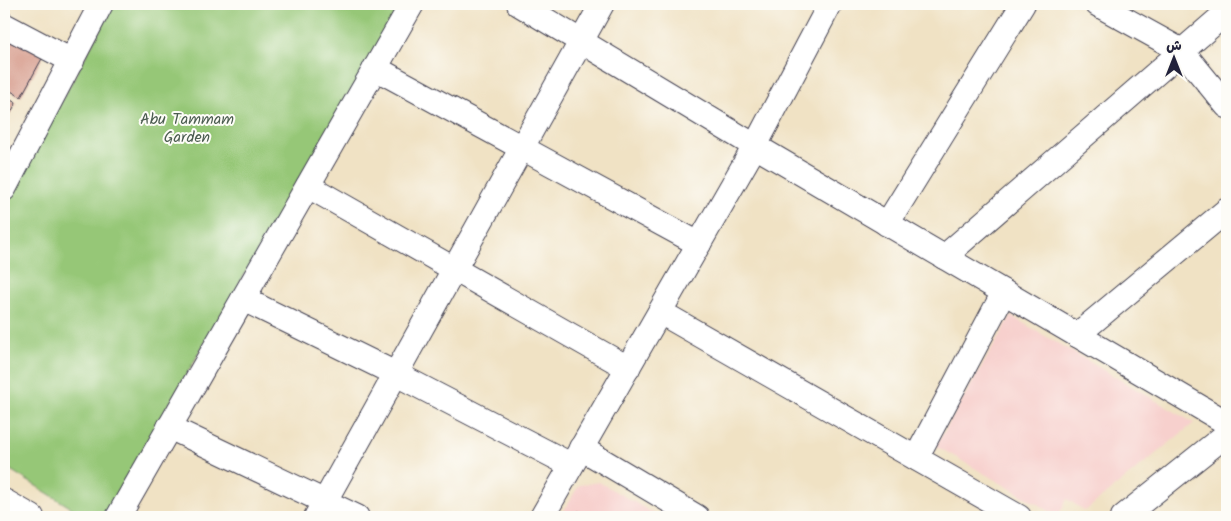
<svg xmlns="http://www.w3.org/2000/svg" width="1231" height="521" font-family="Kalam,'Playpen Sans Arabic',sans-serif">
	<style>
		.built { fill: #f7d0cd }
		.green { fill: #96c777; stroke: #5c7459 }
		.building { fill: #d49585 }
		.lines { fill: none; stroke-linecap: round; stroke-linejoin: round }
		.minor-casing { stroke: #413f50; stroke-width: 26 }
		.minor { stroke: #fff; stroke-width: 24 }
		.labels { text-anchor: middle; stroke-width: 4; stroke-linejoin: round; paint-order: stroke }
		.park-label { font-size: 16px; fill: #4b5c50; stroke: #fdfcf7 }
	</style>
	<rect width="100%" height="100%" fill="#fdfcf7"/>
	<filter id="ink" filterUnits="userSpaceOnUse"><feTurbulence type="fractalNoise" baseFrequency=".02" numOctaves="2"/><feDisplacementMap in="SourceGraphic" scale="10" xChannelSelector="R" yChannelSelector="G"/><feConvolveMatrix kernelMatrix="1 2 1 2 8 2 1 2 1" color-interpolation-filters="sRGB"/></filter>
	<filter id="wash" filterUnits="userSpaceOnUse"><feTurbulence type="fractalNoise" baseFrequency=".0096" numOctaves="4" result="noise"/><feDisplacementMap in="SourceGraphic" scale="20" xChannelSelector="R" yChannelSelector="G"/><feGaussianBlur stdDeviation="1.12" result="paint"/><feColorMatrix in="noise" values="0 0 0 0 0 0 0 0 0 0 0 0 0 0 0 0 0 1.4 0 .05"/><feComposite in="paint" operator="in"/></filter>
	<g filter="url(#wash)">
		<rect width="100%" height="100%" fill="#f0e2c4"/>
		<g class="built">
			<path d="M1011,316L1194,423L1085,511L1067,499L1058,516L936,446Z"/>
			<path d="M599,482L660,517H560L579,485Z"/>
		</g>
		<path class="green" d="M114,4H401L104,517H86L4,466V207Z"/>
		<g id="blocks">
			<g class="building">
				<path d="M4,30L45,53L21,97L4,87Z"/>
				<path d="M4,96L16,103L4,126Z"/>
				<path d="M578,511L589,517H575Z"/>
			</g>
		</g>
	</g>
	<g filter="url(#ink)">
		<use href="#blocks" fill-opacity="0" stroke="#413f50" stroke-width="1"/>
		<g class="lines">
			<g class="minor-casing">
				<g id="minor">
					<path d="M519,4L755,146L1227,423"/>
					<path d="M1097,4L1182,51L1227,106"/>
					<path d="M4,25L72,61"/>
					<path d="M375,68L699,244"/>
					<path d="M308,186L628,368"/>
					<path d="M4,189L101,4"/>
					<path d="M887,224L1023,4"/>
					<path d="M944,257L1227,12"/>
					<path d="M243,299L396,374L571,465"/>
					<path d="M660,312L1019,517"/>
					<path d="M1077,335L1227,210"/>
					<path d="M169,427L357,517"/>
					<path d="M581,448L697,517"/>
					<path d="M916,458L1004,292"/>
					<path d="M4,501L32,517"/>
					<path d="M118,517L412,4"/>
					<path d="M316,517L602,4"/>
					<path d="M542,517L755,146L830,4"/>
					<path d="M1123,517L1227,434"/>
				</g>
			</g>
			<use href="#minor" class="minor"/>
		</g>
	</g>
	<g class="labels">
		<g class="park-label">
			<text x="187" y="124">Abu Tammam<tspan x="187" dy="18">Garden</tspan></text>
		</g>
	</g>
	<rect width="1231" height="521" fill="none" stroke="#fdfcf7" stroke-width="20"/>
	<g transform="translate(1174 58)" stroke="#fdfcf7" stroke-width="4" paint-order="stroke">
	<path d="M0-4L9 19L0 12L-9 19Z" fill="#22223b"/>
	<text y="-8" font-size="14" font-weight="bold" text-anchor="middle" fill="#22223b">ش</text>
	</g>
</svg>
